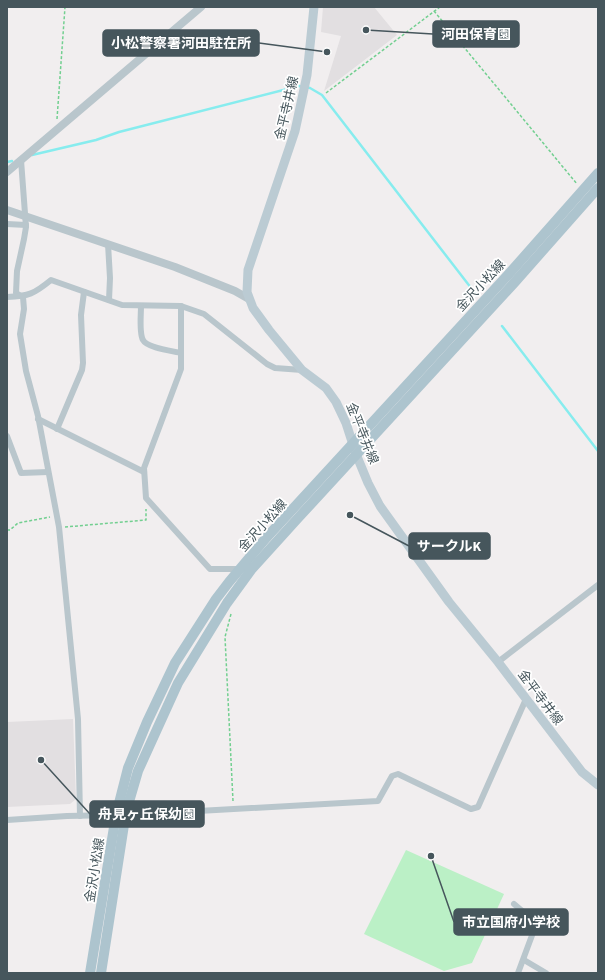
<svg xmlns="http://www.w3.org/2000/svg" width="605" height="980" font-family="'Source Sans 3','Noto Sans JP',sans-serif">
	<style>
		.education { fill: #e2dfe1 }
		.green { fill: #bbf0c6 }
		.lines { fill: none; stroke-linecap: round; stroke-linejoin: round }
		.stream { stroke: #87ecee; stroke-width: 2.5 }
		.path { stroke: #72cf90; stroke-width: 1.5; stroke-dasharray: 3 2; stroke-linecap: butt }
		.minor { stroke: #b9c6cc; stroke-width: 6 }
		.tertiary { stroke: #b9c6cc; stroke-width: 8 }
		.secondary { stroke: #bbcbd3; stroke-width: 9 }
		.primary { stroke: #adc4ce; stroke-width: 10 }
		.labels { text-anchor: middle; stroke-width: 3.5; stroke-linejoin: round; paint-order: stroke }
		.street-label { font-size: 13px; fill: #46565c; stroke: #fff }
		.leader { fill: none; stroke: #46565c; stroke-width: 1.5 }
		.callout-dot { fill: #46565c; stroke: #fff; stroke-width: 1.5 }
		.callout { fill: #46565c; stroke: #46565c; stroke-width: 1.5 }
		.callout-label { font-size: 14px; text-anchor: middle; font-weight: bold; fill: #fff }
	</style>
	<rect width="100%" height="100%" fill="#f1eeef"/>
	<g class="education">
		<path d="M323,7H374L397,35L324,91L341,36L321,32Z"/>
		<path d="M73,719L76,799L70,804L7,807V722Z"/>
	</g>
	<path class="green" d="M406,850L504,894L472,963L444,971L364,934Z"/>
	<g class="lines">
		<g class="stream">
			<path d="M32,155L96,140L119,132L299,86L310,88L322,95L468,284L477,295"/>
			<path d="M7,162L12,161"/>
			<path d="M502,326L598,451"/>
		</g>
		<g class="path">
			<path d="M434,11L577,184"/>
			<path d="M326,93L440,7"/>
			<path d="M57,119L65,7"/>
			<path d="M65,527L146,520V509"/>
			<path d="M7,530H10L18,523L50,517"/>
			<path d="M231,614L225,637L233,801"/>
		</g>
		<g class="minor">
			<path d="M21,160L26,227L24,239L17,271L16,293L23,297"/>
			<path d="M7,224L26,225"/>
			<path d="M108,244L110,278L109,300"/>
			<path d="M7,297C29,296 34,294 51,280L122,305L181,306L204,314L267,364L275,368L302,370"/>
			<path d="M23,297L24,309L20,334L26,371L38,416L59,527L78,719L80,816"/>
			<path d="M141,306C141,315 139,333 143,340C147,348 173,351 181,353"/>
			<path d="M181,306V369L144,468L146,498L210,569H240"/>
			<path d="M38,419L144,472"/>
			<path d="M57,429L82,370L83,363L81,315L84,292"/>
			<path d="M7,436L21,473L48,472"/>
			<path d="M498,662L598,585"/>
			<path d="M126,812L145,814L378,801L392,776L398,774L471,809L478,807L526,699"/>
			<path d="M7,820L67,816L116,815"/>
			<path d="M514,904L534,921V930L518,973"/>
			<path d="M524,960L546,973"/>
		</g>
		<g class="tertiary">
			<path d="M7,172L201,7"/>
			<path d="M7,210L175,267L235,291L249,299"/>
		</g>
		<path class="secondary" d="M314,7L307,75L295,131L248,270L247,292L253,308L269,330L302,370L326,388L336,402L346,423L356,454L368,483L380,506L449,602L498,662L582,772L598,785"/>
		<g class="primary">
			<path d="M90,973L116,815L128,768L147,722L175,663L216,599L229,582L266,538L507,276L598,173"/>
			<path d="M101,973L126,812L138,771L178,683L227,603L251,570L299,517L514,283L598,188"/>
		</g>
	</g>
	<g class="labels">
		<g class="street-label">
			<text transform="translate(286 108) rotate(-77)" y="5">金平寺井線</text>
			<text transform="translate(480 285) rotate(-47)" y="5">金沢小松線</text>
			<text transform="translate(363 433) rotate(68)" y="5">金平寺井線</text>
			<text transform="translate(262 525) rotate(-48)" y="5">金沢小松線</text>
			<text transform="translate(541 697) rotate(53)" y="5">金平寺井線</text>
			<text transform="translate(94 870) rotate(-81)" y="5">金沢小松線</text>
		</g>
	</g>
	<path class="leader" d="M366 30L433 34M327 52L259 43M350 515L409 546M41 760L90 814M431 856L454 922"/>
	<g class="callout-dot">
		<circle cx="366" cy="30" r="4"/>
		<circle cx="327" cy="52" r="4"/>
		<circle cx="350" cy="515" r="4"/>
		<circle cx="41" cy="760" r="4"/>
		<circle cx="431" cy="856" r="4"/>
	</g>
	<g class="callout">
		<rect x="433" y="21" width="86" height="26" rx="4"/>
		<rect x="103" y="30" width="156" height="26" rx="4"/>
		<rect x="409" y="533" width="81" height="26" rx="4"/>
		<rect x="90" y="801" width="114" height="26" rx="4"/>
		<rect x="454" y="909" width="114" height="26" rx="4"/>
	</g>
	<g class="callout-label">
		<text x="476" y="39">河田保育園</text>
		<text x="181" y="48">小松警察署河田駐在所</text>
		<text x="449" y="551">サークルK</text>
		<text x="147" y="819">舟見ヶ丘保幼園</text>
		<text x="511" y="927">市立国府小学校</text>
	</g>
	<rect width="605" height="980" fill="none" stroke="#46565c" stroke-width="16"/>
</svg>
